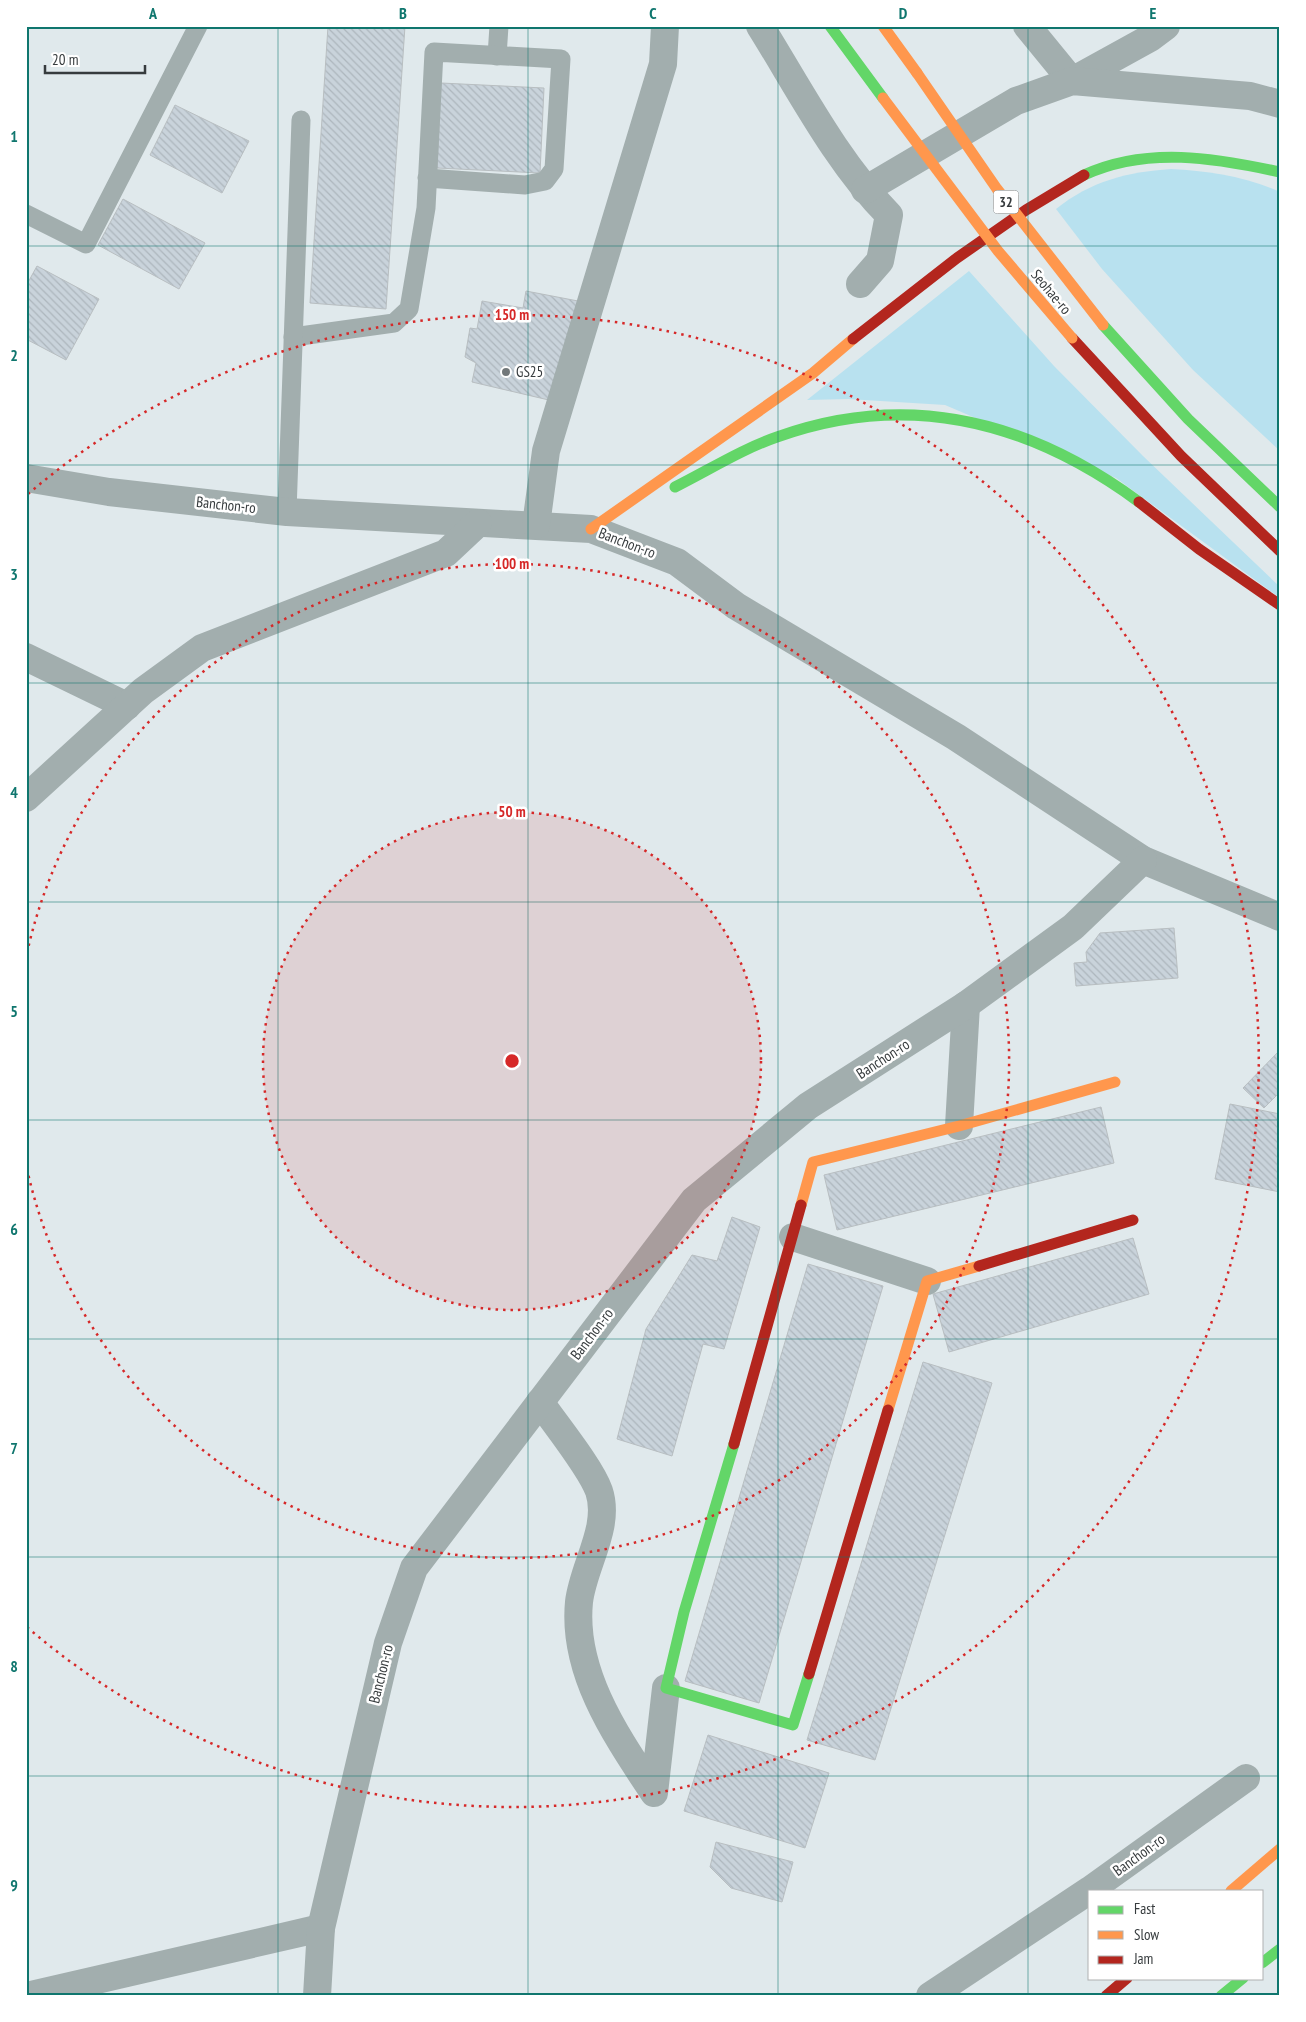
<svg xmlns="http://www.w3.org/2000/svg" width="1306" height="2022" font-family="'PT Sans Narrow',sans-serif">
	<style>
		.grass { fill: #b8e1ef }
		.building { fill: url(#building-back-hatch); stroke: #b8bec1 }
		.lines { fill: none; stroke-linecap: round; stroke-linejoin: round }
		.lane { stroke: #a2aeae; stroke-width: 19 }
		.street { stroke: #a2aeae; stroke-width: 28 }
		.fast { stroke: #63d668; stroke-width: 11 }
		.slow { stroke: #ff974d; stroke-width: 11 }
		.jam { stroke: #b3261e; stroke-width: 11 }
		.slow-bridge { stroke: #ff974d; stroke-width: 11 }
		.grid { fill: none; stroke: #0f766e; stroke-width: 1; stroke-opacity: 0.55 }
		.ring { fill: none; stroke: #d62828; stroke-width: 2.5; stroke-dasharray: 2.5 5 }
		.poi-dot { fill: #72787a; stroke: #fff; stroke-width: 2 }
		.labels { text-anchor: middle; stroke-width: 5; stroke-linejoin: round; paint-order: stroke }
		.shield { fill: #fff; stroke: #727677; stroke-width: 1 }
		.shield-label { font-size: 14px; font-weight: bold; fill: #363b3d }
		.street-label { font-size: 15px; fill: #363b3d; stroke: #fff }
		.poi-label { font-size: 15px; fill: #363b3d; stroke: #fff; text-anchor: start }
		.centre { fill: #d62828; stroke: #fff; stroke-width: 2.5 }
		.ring-label { font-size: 15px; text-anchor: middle; font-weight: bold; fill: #d62828; stroke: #fff; stroke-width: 5; stroke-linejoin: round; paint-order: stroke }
		.neatline { fill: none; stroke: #0f766e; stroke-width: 2 }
		.grid-label { font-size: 16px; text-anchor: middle; font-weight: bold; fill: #0f766e }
	</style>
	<defs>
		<pattern id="building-back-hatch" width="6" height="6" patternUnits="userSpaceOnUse" patternTransform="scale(1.25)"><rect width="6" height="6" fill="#c9d3db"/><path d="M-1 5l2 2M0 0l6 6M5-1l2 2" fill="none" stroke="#adb6bd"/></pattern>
	</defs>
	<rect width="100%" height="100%" fill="#e0e9ec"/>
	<g class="grass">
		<path d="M1171,169C1208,171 1245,176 1280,192V451L1193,370L1102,269L1056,209C1091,181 1127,172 1171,169Z"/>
		<path d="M969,271L1054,366L1143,456L1280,587V598L1116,478L945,405L848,399L807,400Z"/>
	</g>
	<g class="building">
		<path d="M328,26H405L386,309L310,303Z"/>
		<path d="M441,83L544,88L540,173L437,168Z"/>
		<path d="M175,105L249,141L222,193L150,155Z"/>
		<path d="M123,199L205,243L179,289L98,245Z"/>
		<path d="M37,266L99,299L66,360L26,339V286Z"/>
		<path d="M526,291L578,301L553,401L472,382L476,363L465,357L470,328L477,329L482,301L523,308Z"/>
		<path d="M1174,928L1178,978L1076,986L1074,963L1087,962L1086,952L1100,933Z"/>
		<path d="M1280,1050V1092L1264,1108L1243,1088Z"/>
		<path d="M1230,1104L1280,1114V1192L1215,1179Z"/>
		<path d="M1101,1107L1114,1163L837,1230L824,1175Z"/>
		<path d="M732,1217L760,1227L724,1349L703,1344L672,1456L617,1439L646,1329L692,1255L717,1261Z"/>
		<path d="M1133,1238L1149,1294L949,1352L933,1294Z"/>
		<path d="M808,1264L883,1286L759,1703L685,1681Z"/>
		<path d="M923,1362L992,1383L875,1760L807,1740Z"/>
		<path d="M708,1735L829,1773L805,1848L684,1811Z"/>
		<path d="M716,1842L793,1862L782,1902L731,1888L710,1867Z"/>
	</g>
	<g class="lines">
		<g class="lane">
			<path d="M497,56L499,26"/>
			<path d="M26,214L86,244L198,26"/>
			<path d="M293,337L394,323L409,309L426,208L434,52L561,59L554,169L545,181L525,185L427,178"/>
			<path d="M287,512L301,120"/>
		</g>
		<g class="street">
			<path d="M760,26C800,90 836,161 889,215L880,261L860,284"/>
			<path d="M1027,26L1072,81L1150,38L1166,26"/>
			<path d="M865,190L1016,101L1072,81L1250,96L1280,104"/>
			<path d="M26,478L109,492L287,512L591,529L677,562L736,606L956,737L1143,860L1280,917"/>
			<path d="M536,525L546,451L663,64L665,26"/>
			<path d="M26,657L127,706"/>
			<path d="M26,798L143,691L202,648L446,553L478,523"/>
			<path d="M959,1126L966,1005"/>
			<path d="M793,1237L927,1281"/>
			<path d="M540,1402C556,1425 591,1468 599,1491C611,1527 583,1566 579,1602C572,1673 617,1737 654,1793L666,1688"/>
			<path d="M27,1996L321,1928"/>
			<path d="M317,1996L321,1928L388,1643L414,1568L694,1200L808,1106L966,1005L1073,927L1143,860"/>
			<path d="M930,1996L1090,1890L1246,1778"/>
		</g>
		<g class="fast">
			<path d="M830,26L883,98"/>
			<path d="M1084,175C1147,146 1215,158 1280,172"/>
			<path d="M1103,325L1188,419L1280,507"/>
			<path d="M675,487C709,470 742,449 777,437C908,390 1029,421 1139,502"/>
			<path d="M734,1444L684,1612L666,1688L793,1725L809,1674"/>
			<path d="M1262,1963L1280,1949"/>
			<path d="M1221,1996L1243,1978"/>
		</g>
		<g class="slow">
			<path d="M883,26L917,73"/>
			<path d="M591,529L813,373L853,339"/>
			<path d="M801,1205L813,1162L959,1126L1115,1082"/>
			<path d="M888,1410L927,1281L979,1266"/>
			<path d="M1231,1891L1280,1849"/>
		</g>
		<g class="jam">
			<path d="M1072,338L1181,456L1280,551"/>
			<path d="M853,339L957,258L1026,210L1084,175"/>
			<path d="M1139,502L1199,549L1280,605"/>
			<path d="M979,1266L1133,1220"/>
			<path d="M734,1444L801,1205"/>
			<path d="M809,1674L888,1410"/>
			<path d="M1106,1996L1127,1978"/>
		</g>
		<g class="slow-bridge">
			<path d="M917,73L997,189L1103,325"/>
			<path d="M883,98L998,251L1072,338"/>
		</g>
	</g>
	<path class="grid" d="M278,26V1996M528,26V1996M778,26V1996M1028,26V1996M26,246H1280M26,465H1280M26,683H1280M26,902H1280M26,1120H1280M26,1339H1280M26,1557H1280M26,1776H1280"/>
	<circle cx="512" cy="1061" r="249" fill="#d62828" fill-opacity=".12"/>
	<g class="ring">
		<circle cx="512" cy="1061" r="249"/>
		<path d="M27 953A497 497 0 1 1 27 1169"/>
		<path d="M28 494A746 746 0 1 1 28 1628"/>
	</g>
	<circle class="poi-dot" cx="506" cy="372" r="5"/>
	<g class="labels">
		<rect class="shield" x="993.5" y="190.5" width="25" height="23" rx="4"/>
		<g class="shield-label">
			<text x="1006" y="207">32</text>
		</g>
		<g class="street-label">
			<text transform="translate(1051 292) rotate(50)" y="5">Seohae-ro</text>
			<text transform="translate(226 505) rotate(6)" y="5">Banchon-ro</text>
			<text transform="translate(627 543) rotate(21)" y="5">Banchon-ro</text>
			<text transform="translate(883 1059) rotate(-33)" y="5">Banchon-ro</text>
			<text transform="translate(592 1334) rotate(-53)" y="5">Banchon-ro</text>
			<text transform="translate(381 1674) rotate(-76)" y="5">Banchon-ro</text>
			<text transform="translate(1139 1855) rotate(-36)" y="5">Banchon-ro</text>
		</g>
		<g class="poi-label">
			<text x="516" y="377">GS25</text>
		</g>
	</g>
	<circle cx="512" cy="1061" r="8" class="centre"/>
	<g class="ring-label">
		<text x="512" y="320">150 m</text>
		<text x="512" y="569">100 m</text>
		<text x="512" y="817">50 m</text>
	</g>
	<rect width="1306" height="2022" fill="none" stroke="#ffffff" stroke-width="55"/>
	<rect x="1088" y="1890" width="175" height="90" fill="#ffffff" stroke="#afb1b1"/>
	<rect x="1098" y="1906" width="25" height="8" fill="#63d668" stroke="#afb1b1"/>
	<text x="1134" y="1914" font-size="15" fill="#363b3d">Fast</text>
	<rect x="1098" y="1931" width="25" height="8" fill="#ff974d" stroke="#afb1b1"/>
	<text x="1134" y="1940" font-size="15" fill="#363b3d">Slow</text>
	<rect x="1098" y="1956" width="25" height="8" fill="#b3261e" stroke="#afb1b1"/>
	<text x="1134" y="1964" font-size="15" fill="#363b3d">Jam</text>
	<path d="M45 65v8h100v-8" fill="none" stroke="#363b3d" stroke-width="2.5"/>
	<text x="52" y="65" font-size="15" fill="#363b3d" stroke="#ffffff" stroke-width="4" paint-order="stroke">20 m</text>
	<rect x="28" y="28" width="1250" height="1966" class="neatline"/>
	<g class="grid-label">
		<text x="153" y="19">A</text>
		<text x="403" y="19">B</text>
		<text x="653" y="19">C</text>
		<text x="903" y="19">D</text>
		<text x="1153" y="19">E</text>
		<text x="14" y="142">1</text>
		<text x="14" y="361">2</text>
		<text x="14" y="580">3</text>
		<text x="14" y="798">4</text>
		<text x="14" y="1017">5</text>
		<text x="14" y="1235">6</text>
		<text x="14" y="1454">7</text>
		<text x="14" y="1672">8</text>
		<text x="14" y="1891">9</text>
	</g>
</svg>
